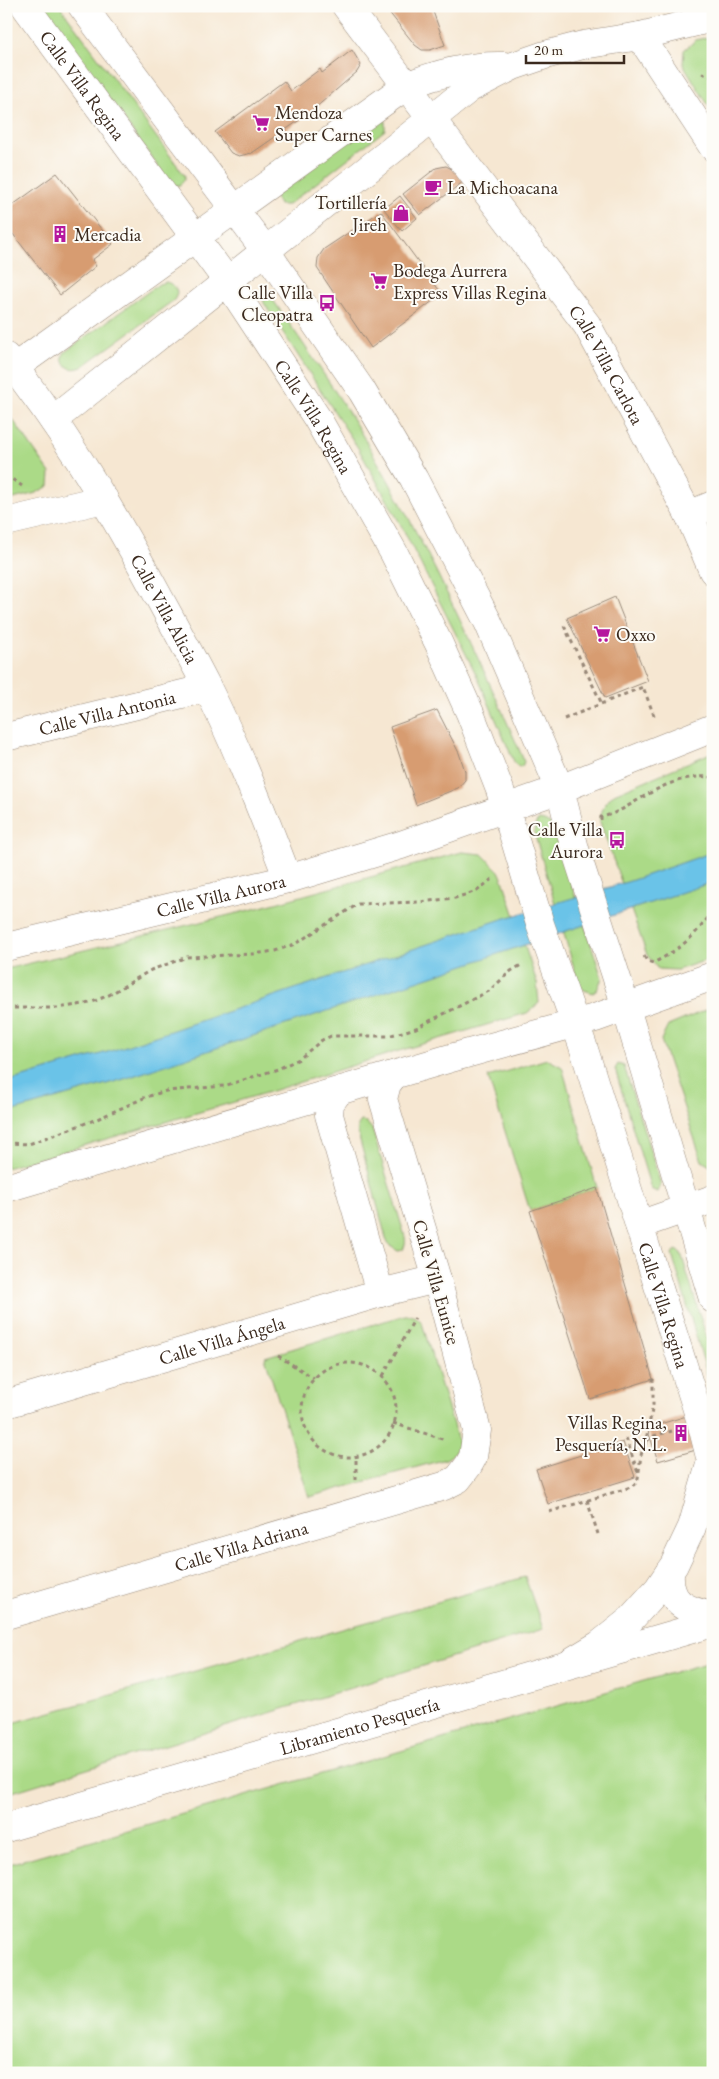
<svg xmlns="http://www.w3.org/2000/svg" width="719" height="2079" font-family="'EB Garamond',serif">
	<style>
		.green { fill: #abda87; stroke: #738252 }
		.water { fill: #6ac3e8; stroke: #527683 }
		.building { fill: #d79c71 }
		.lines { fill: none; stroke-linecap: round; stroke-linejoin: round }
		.street-casing { stroke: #988878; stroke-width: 29 }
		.secondary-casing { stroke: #988878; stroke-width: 29 }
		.path { stroke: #988878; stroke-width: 3; stroke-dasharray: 4 4; stroke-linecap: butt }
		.street { stroke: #fff; stroke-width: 28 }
		.secondary { stroke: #fff; stroke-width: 28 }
		.labels { text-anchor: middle; stroke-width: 4; stroke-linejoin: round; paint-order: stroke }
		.street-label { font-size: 19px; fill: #3b2a1e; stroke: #fdfcf7 }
		.poi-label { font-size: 19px; fill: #3b2a1e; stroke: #fdfcf7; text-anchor: start }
	</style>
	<rect width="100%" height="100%" fill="#fdfcf7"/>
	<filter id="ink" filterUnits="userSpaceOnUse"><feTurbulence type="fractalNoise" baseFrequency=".02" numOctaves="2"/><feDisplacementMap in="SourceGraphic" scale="10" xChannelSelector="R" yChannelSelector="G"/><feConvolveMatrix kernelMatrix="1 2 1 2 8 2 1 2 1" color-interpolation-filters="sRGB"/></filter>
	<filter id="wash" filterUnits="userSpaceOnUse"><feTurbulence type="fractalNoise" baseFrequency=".0096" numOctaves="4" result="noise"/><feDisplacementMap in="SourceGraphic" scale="20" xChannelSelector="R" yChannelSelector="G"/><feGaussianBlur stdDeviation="1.12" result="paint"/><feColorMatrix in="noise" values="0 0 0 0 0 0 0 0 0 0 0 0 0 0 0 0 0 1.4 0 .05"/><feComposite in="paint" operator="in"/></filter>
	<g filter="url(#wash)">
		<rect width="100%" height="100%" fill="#f6e7d2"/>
		<g class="green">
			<path d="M41,6H60L185,176C184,182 182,184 177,186L171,184Z"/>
			<path d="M713,36V113L683,64L684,50L696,40Z"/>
			<path d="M381,116L385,120V130L288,205H279L275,197L276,192Z"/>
			<path d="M166,282C176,285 180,291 174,300L82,367C72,371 64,368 62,357L65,352L159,284Z"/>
			<path d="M268,296L271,297C304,345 338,393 367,443C426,544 475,649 522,756L524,762L522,766L519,767L515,764L477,676L401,525L358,448L264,303L263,299Z"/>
			<path d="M6,410L50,473L49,486L36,493L6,501Z"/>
			<path d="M713,752V958L677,970L658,969L647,955L600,822C601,810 605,802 614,794Z"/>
			<path d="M539,820L544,821L552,825L602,978L597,990L593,993L584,990L579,985L534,832L536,823Z"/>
			<path d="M462,852L482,854L499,871L503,880L537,983L539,1003L527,1013L392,1053L269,1092L6,1168V969L250,910Z"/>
			<path d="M713,1007V1168L702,1161L661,1040L668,1026Z"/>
			<path d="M547,1059L562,1067L597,1188L530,1211L488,1077Z"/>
			<path d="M618,1064L624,1066L661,1185L657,1192L651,1189L615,1069Z"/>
			<path d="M361,1121L366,1122L372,1129L404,1233C406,1240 406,1243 403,1250L398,1251L390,1246L386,1238L358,1133V1125Z"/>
			<path d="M675,1250L681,1253L713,1359V1394L672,1254Z"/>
			<path d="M405,1315C413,1315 417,1316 422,1323L458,1441C457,1450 455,1454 446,1459L309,1497L265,1357Z"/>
			<path d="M525,1577L543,1629L6,1794V1725Z"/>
			<path d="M713,1661V2073H6V1865Z"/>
		</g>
		<path class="water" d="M713,852V882L124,1079L6,1113V1082L114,1050L499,920L630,881Z"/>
		<g id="blocks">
			<g class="building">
				<path d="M384,6H431L445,45L430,50H422L415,45Z"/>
				<path d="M352,50L361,65L357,72L307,115L252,153L239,156L231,153L215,132L284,81L291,91L320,69L322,73Z"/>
				<path d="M446,166L454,170L464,181L420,215L403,194L436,168Z"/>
				<path d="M57,173L113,244L92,260L96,266L60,295L6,225V210Z"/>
				<path d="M400,196L417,218L402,231L384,209Z"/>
				<path d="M381,211L442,294L371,348L317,268L318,258L324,249Z"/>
				<path d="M615,597L648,681L605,698L567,618Z"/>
				<path d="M437,710L459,753L465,771V780L458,788L416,805L390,727Z"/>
				<path d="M597,1188L653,1379L590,1399L530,1211Z"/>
				<path d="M713,1408V1445L658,1461L647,1428Z"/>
				<path d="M623,1442L635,1477L548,1504L536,1469Z"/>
			</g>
		</g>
	</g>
	<g filter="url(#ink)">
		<use href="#blocks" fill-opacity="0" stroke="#988878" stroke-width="1"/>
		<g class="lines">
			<g class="street-casing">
				<g id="street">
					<path id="s1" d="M25,6L227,281L317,418L394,553L439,644L470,713L500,790L540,924L582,1043L639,1225L701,1422L711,1461L692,1527L674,1565L658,1589L629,1621L599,1645L574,1660"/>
					<path d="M82,6L265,250L362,391L414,479L488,622L560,789L575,849L620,988L713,1299"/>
					<path id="s2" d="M346,6L587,325L689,515L713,571"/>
					<path d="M640,36L713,147"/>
					<path id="s3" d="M6,357C59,423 103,496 144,570C165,609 187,648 207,687C238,749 263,814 288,879"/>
					<path d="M15,367L406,86C438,73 469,65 504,66"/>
					<path d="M53,420L470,88L513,66L545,55L583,45L640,36L713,18"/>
					<path d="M689,515L713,505"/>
					<path d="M6,522L104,499"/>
					<path id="s4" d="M6,737L207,688"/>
					<path id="s5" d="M6,947L288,879L401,845L560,789L713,728"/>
					<path d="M339,1091L330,1103L329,1115L380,1293"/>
					<path d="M6,1188L451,1058L595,1018L713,976"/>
					<path d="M639,1225L713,1199"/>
					<path id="s6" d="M6,1404L380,1293L437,1279"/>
					<path d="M670,1571C668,1603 684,1610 713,1616"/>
					<path id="s7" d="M6,1615L444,1486L458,1479L468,1466L473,1457L477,1430L437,1279L383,1099L387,1084L394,1075"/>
				</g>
			</g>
			<g class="secondary-casing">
				<g id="secondary">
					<path id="s8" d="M6,1828L713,1623"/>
				</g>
			</g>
			<g class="path">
				<path d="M702,73L713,77"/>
				<path d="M6,475L22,486"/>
				<path d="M564,626L602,704"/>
				<path d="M564,719L643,687L655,718"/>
				<path d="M601,820V817C617,814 629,805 643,797C665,784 686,775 713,777"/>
				<path d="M644,956L647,961L653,963C681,949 695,936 713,911"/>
				<path d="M6,1008H58L90,1003L109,995L151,970L187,957L253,954L275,951L295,944L358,904L420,902L455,898L477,891L492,879H495"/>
				<path d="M6,1143L29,1144L97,1119L146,1097L166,1091L224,1086L278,1069L299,1059L322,1040L331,1036H388L416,1028L489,991L511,971L523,964"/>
				<path d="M278,1356L314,1378"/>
				<circle cx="349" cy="1410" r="47"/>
				<path d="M383,1376L415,1318"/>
				<path d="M393,1423L445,1440"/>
				<path d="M626,1438L638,1473"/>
				<path d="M645,1445L653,1405V1379"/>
				<path d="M356,1480V1455"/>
				<path d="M587,1500L598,1534"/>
				<path d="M549,1512L631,1487L637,1482C641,1469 638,1444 652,1437C658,1434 665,1433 672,1431"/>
			</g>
			<use href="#street" class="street"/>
			<use href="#secondary" class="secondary"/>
		</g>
	</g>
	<defs>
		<g id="supermarket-bare" transform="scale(1.35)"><path d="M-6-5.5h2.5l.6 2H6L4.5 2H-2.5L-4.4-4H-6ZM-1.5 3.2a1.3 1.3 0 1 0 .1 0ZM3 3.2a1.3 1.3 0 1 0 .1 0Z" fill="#b5179e" stroke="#fdfcf7" stroke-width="2.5" paint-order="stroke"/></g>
		<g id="cafe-bare" transform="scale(1.35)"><path d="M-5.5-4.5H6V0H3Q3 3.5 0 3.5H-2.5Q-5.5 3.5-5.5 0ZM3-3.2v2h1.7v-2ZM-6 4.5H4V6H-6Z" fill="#b5179e" stroke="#fdfcf7" stroke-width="2.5" paint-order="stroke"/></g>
		<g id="shop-bare" transform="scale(1.35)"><path d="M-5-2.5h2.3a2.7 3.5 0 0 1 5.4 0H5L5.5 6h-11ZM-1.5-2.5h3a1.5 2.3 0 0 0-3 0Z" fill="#b5179e" stroke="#fdfcf7" stroke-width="2.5" paint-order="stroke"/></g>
		<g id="building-bare" transform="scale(1.35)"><path d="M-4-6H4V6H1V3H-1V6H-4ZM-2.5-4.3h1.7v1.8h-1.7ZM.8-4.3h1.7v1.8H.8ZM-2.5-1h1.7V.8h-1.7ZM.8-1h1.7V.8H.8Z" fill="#b5179e" stroke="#fdfcf7" stroke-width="2.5" paint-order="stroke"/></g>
		<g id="bus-bare" transform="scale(1.35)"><path d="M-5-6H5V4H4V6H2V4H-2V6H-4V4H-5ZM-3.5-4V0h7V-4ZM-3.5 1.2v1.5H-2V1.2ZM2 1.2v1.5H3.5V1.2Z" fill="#b5179e" stroke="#fdfcf7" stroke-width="2.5" paint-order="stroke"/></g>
	</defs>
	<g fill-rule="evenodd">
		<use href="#supermarket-bare" x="261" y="123"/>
		<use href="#cafe-bare" x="433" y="187"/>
		<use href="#shop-bare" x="401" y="213"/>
		<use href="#building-bare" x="60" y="234"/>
		<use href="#supermarket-bare" x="379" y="281"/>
		<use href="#bus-bare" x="327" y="303"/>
		<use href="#supermarket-bare" x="602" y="634"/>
		<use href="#bus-bare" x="617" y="840"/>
		<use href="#building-bare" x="681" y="1433"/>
	</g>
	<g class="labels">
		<g class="street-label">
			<text dy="7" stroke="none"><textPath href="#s1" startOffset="98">Calle Villa Regina</textPath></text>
			<text dy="7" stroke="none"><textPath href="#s2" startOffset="444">Calle Villa Carlota</textPath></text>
			<text dy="7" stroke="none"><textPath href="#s1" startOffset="502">Calle Villa Regina</textPath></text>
			<text dy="7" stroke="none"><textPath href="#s3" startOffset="298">Calle Villa Alicia</textPath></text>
			<text dy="7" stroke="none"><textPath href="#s4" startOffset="104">Calle Villa Antonia</textPath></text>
			<text dy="7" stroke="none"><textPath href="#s5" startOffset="221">Calle Villa Aurora</textPath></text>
			<text transform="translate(437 1282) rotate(74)" y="7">Calle Villa Eunice</text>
			<text dy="7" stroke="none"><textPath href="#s1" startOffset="1461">Calle Villa Regina</textPath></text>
			<text dy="7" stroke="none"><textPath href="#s6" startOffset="225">Calle Villa Ángela</textPath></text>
			<text dy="7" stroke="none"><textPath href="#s7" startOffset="245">Calle Villa Adriana</textPath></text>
			<text dy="7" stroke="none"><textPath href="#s8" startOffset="368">Libramiento Pesquería</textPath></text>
		</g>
		<g class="poi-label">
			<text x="275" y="119">Mendoza<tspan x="275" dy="22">Super Carnes</tspan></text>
			<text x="447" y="194">La Michoacana</text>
			<text x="387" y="209" text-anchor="end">Tortillería<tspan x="387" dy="22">Jireh</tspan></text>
			<text x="74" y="241">Mercadia</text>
			<text x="393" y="277">Bodega Aurrera<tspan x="393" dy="22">Express Villas Regina</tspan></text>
			<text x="313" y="299" text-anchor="end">Calle Villa<tspan x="313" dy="22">Cleopatra</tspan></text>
			<text x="616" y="641">Oxxo</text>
			<text x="603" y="836" text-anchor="end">Calle Villa<tspan x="603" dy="22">Aurora</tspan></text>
			<text x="667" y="1429" text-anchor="end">Villas Regina,<tspan x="667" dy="22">Pesquería, N.L.</tspan></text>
		</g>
	</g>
	<rect width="719" height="2079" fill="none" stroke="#fdfcf7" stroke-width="25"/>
	<path d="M526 55v8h98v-8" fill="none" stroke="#3b2a1e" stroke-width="2.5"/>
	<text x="534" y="55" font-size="15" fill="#3b2a1e" stroke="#fdfcf7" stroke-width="4" paint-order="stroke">20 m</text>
</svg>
